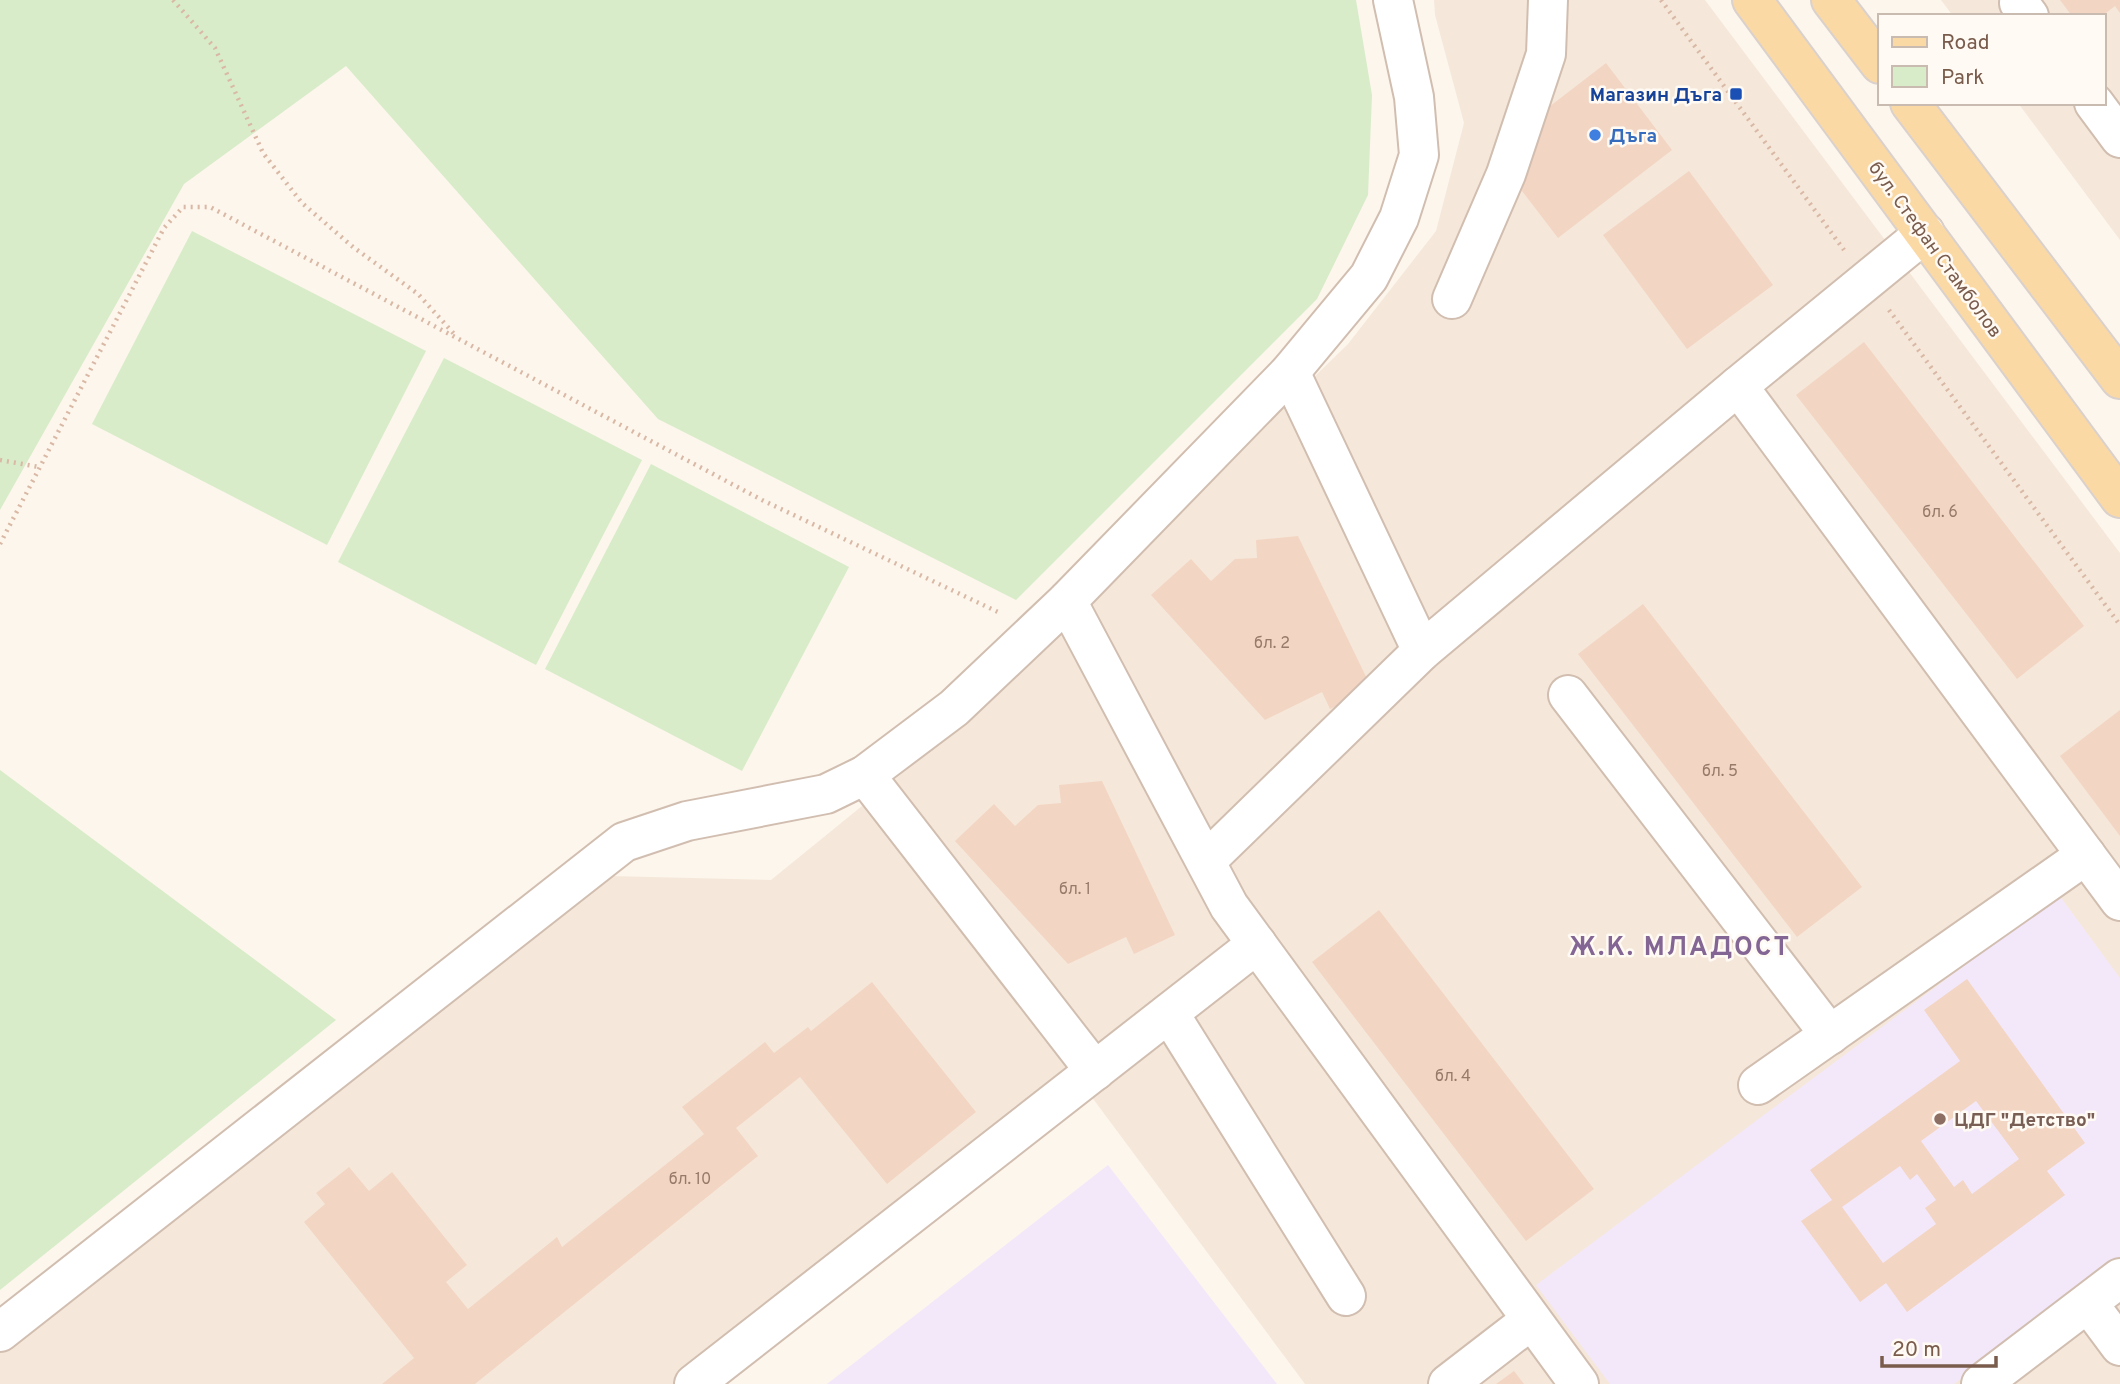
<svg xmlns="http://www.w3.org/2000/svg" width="2120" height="1384" font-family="Overpass,sans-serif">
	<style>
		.residential { fill: #f5e8da }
		.education { fill: #f3e8fa }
		.green { fill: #d8ecc9 }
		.building { fill: #f3d5c3; fill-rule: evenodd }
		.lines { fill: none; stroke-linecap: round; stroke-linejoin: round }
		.minor-casing { stroke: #d1beb0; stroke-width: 42 }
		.major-casing { stroke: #dad1cd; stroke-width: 42 }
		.path { stroke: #d9b8a5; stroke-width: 4.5; stroke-dasharray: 2 5; stroke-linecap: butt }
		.minor { stroke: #fff; stroke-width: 38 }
		.major { stroke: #fbd9a5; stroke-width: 38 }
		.transit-dot { fill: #1a4fb4; stroke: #fffaf3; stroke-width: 2.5 }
		.shop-dot { fill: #3f7fe0; stroke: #fffaf3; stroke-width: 2.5 }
		.education-dot { fill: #8d6e63; stroke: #fffaf3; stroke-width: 2.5 }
		.labels { text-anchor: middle; stroke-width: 5; stroke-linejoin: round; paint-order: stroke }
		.number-label { font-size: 16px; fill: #987a6a }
		.transit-label { font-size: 19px; font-weight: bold; fill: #164399; stroke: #fffaf3; text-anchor: end }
		.shop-label { font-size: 19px; font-weight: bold; fill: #366cbe; stroke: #fffaf3; text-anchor: start }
		.street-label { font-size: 19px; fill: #7a5c4d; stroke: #fffaf3 }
		.education-label { font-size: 19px; font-weight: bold; fill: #785e54; stroke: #fffaf3; text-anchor: start }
		.district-label { font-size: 26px; font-weight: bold; letter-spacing: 2px; fill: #846695; stroke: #fffaf3 }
	</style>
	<rect width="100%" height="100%" fill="#fdf6ec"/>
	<g class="residential">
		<path d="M1434,0H1705L2120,553V1384H1305L1091,1096L721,1384H0V1342L610,876L771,880L921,758L1348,344L1436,231L1464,123L1435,15Z"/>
		<path d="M1941,0H2120V240L2018,103H2104V16H1953Z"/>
	</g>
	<g class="education">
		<path d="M2059,895L2120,978V1260L1954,1384H1610L1536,1285Z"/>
		<path d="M1108,1165L1277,1384H827Z"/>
	</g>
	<g class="green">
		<path d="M0,0H1356L1372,95L1368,195L1317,299L1016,600L658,419L346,66L184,184L0,510Z"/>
		<path d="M192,231L426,351L327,545L92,424Z"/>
		<path d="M444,358L642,460L536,665L338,562Z"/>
		<path d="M651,464L849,567L742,771L545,669Z"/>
		<path d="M0,770L336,1020L0,1290Z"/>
	</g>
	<g class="building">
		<path d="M2060,0H2120V13L2115,6L2102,16H2072Z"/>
		<path d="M1606,63L1672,150L1558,238L1522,191L1532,120Z"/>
		<path d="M1689,171L1773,285L1687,349L1603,235Z"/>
		<path d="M1864,342L2084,626L2017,679L1796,395Z"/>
		<path d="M1298,536L1372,689L1330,709L1322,692L1265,720L1151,595L1191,559L1211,581L1235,559L1257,558L1256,540Z"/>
		<path d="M1643,604L1862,887L1797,937L1578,654Z"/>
		<path d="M2120,710V836L2060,756Z"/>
		<path d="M1102,781L1175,935L1134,954L1126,937L1068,964L955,841L994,804L1015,826L1038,805L1061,803L1059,785Z"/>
		<path d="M1379,910L1594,1189L1526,1241L1312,962Z"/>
		<path d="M1967,979L2085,1143L2047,1171L2065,1195L1907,1312L1886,1283L1860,1302L1801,1221L1832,1200L1810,1170L1960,1061L1924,1010ZM1976,1101L2019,1159L1972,1194L1963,1180L1954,1187L1921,1141ZM1900,1166L1910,1180L1917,1174L1936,1200L1925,1208L1936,1224L1883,1263L1842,1207Z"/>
		<path d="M872,982L976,1112L887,1184L800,1077L736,1128L758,1156L475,1384H382L414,1358L304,1222L325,1204L316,1193L349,1167L369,1191L392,1172L467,1265L446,1282L468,1309L557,1237L562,1247L704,1134L682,1107L765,1042L774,1053L808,1027L811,1031Z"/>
		<path d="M1514,1371L1524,1384H1496Z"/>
	</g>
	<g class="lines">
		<g class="minor-casing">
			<g id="minor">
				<path d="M2019,3L2029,16"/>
				<path d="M2094,103L2120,138"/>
				<path d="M1452,299L1506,174L1546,54L1548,0"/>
				<path d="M1290,372L1422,651"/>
				<path d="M1738,386L2120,901"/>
				<path d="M1067,601L1229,906L1579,1384"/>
				<path d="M1568,695L1830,1035"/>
				<path d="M865,775L1095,1071"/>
				<path d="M1206,861L1422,651L1738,386L1925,233"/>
				<path d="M1169,1013L1346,1296"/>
				<path d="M1758,1085L2086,855"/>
				<path d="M2088,1303L2120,1346"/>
				<path d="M0,1332L624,842L687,821L826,794L865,775L954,708L1067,601L1290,372L1369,277L1399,218L1419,155L1414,97L1393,0"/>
				<path d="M694,1384L1257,944"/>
				<path d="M1448,1384L1531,1320"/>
				<path d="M1981,1384L2120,1278"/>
			</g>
		</g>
		<g class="major-casing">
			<g id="major">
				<path d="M1752,0L2120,498"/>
				<path d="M1831,0L1880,64"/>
				<path d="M1910,103L2120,379"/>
			</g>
		</g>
		<g class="path">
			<path d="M173,0L215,48L263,153L302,203L353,247L418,294L456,336"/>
			<path d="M1661,0L1844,250"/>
			<path d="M1889,310L2120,625"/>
			<path d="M0,460L39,467"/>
			<path d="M0,544L164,228L183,207H210L762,500L1000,613"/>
		</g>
		<use href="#minor" class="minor"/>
		<use href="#major" class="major"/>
	</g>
	<rect class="transit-dot" x="1729" y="87" width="14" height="14" rx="3.5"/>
	<circle class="shop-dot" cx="1595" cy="135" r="7"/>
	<circle class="education-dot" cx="1940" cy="1119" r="7"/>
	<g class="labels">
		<g class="number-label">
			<text x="1940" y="517">бл. 6</text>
			<text x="1272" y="648">бл. 2</text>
			<text x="1720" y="776">бл. 5</text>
			<text x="1075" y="894">бл. 1</text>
			<text x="1453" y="1081">бл. 4</text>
			<text x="690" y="1184">бл. 10</text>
		</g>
		<g class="transit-label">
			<text x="1722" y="101">Магазин Дъга</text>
		</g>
		<g class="shop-label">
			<text x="1609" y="142">Дъга</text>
		</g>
		<g class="street-label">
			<text transform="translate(1936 249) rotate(54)" y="7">бул. Стефан Стамболов</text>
		</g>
		<g class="education-label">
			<text x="1954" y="1126">ЦДГ "Детство"</text>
		</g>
		<g class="district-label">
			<text x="1680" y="955">Ж.К. МЛАДОСТ</text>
		</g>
	</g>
	<rect x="1878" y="14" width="228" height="91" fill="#fffaf3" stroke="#cabbb1" stroke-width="2"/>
	<rect x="1892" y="37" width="35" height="10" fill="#fbd9a5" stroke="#cabbb1" stroke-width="2"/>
	<text x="1941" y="49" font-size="21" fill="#7a5c4d">Road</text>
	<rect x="1892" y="66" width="35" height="21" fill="#d8ecc9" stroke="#cabbb1" stroke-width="2"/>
	<text x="1941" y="84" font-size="21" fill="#7a5c4d">Park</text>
	<path d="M1882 1356v10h114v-10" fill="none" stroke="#7a5c4d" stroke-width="3.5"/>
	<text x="1892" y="1356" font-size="21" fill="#7a5c4d" stroke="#fffaf3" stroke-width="5" paint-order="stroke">20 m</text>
</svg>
